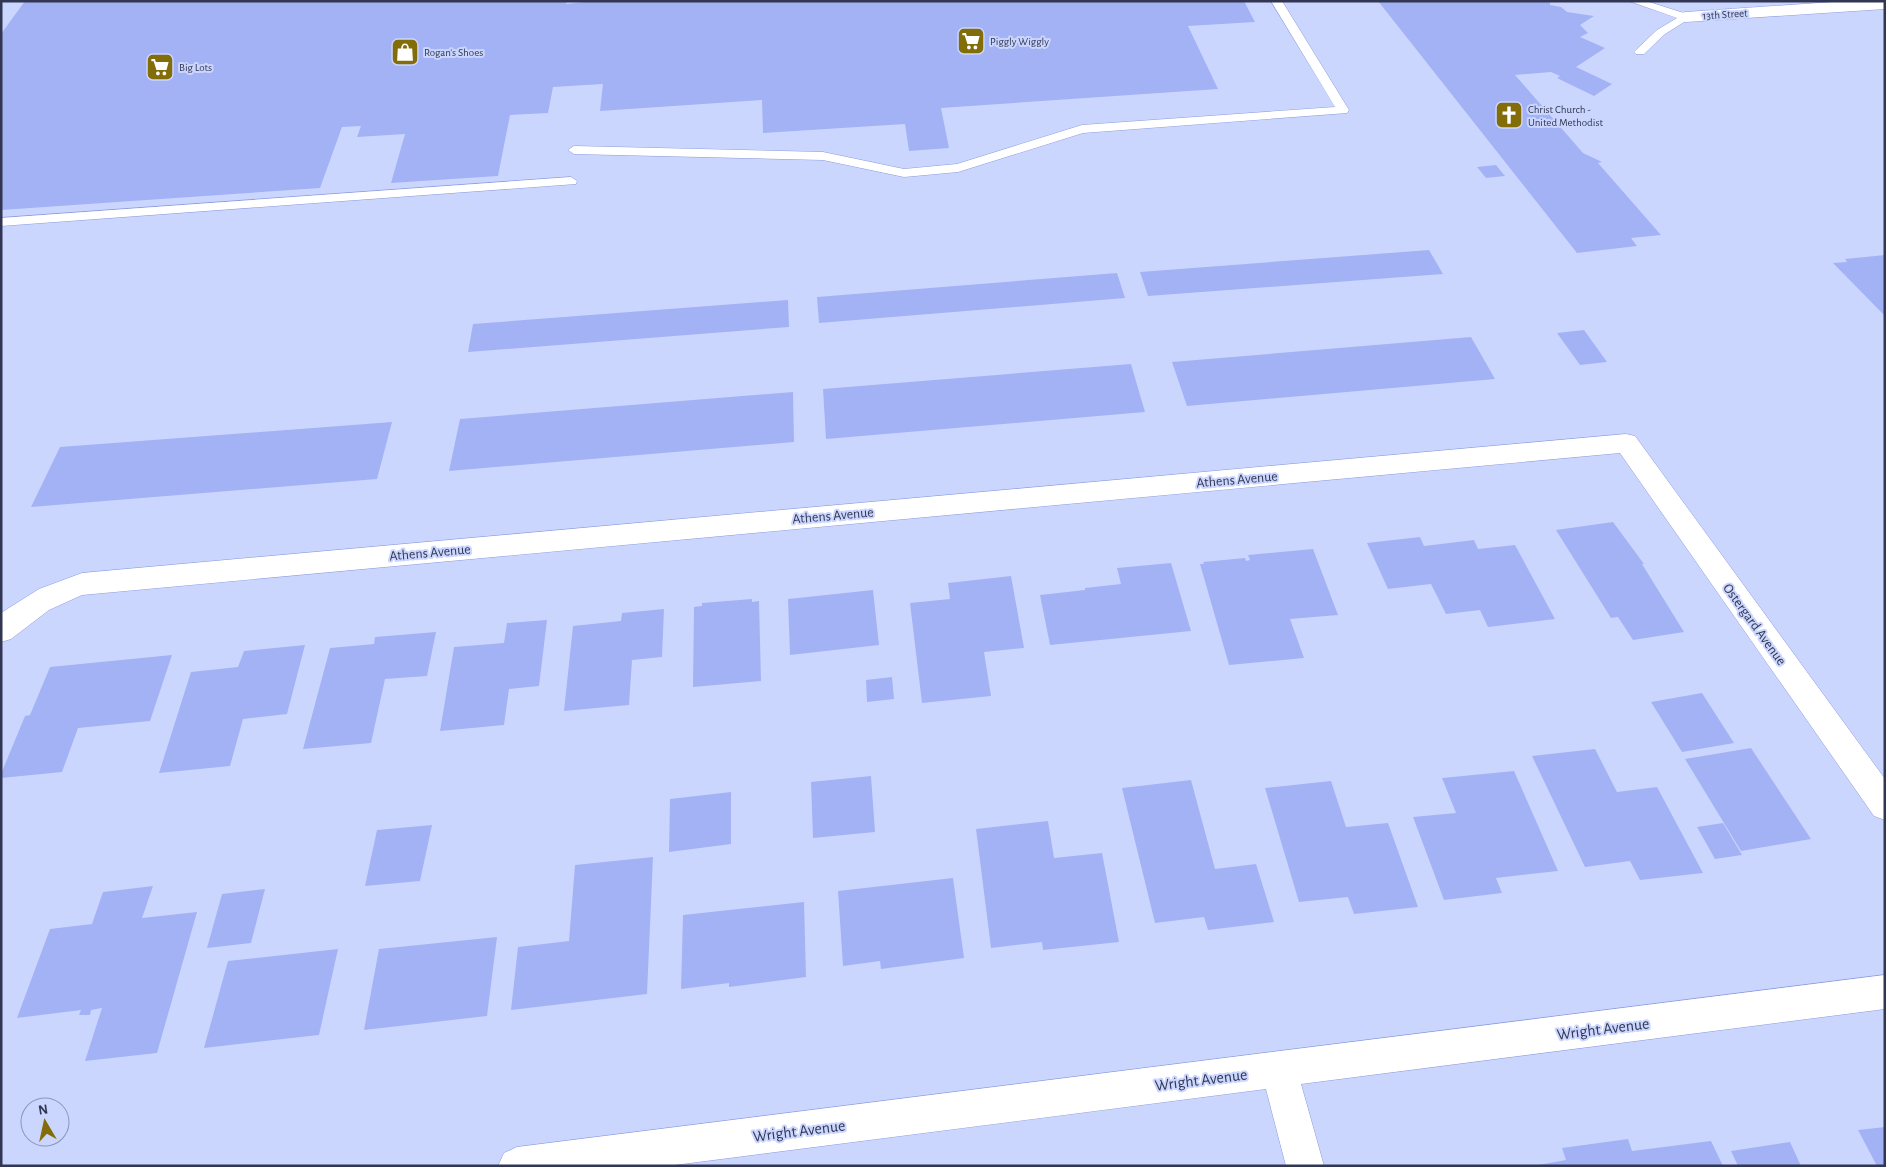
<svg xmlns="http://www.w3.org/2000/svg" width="1886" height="1167" font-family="'Alegreya Sans',sans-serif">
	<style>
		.building { fill: #a3b2f5 }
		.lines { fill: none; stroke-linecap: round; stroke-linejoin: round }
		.lane-casing { stroke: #8d9bdd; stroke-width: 1 }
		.street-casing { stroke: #8d9bdd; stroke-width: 1 }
		.lane { fill: #fff; fill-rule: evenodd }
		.street { fill: #fff; fill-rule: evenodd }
		.labels { text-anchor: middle; stroke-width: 4; stroke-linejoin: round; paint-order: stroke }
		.far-street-label { font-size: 11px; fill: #313752; stroke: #cbd6ff }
		.far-poi-label { font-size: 11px; fill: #313752; stroke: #cbd6ff; text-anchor: start }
		.street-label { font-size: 14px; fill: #313752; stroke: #cbd6ff }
		.near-street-label { font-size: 16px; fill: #313752; stroke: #cbd6ff }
	</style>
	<rect width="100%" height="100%" fill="#cbd6ff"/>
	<g class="building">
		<path d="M25,1H567L566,4L594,1H1244L1255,22L1188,26L1218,89L941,108L949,148L909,151L905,124L763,133L762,100L600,111L603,84L553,87L548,113L510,115L498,176L391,183L405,134L357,137L361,126L342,127L320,188L1,210V34Z"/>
		<path d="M1378,1H1550V5L1561,7L1567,12L1594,16L1580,25L1588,33L1580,37L1605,48L1576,67L1612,84L1594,96L1557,78L1560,76L1551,72L1515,75L1583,153L1602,162L1598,163L1661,235L1631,238L1637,246L1577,253Z"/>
		<path d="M1496,165L1505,176L1486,178L1477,167Z"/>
		<path d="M1429,250L1443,274L1148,296L1140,272Z"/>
		<path d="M1885,255V316L1833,263L1847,262L1845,259Z"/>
		<path d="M1117,273L1125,298L819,323L817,297Z"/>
		<path d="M788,300L789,327L468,352L473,324Z"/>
		<path d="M1584,330L1607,362L1580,365L1557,333Z"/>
		<path d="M1471,337L1495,379L1187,406L1172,362Z"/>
		<path d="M1131,364L1145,412L826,439L823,389Z"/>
		<path d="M793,392L794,442L449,471L460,419Z"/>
		<path d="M392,422L377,479L31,507L60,447Z"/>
		<path d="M1613,522L1644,564H1642L1684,632L1633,640L1618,617L1611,618L1556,530Z"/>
		<path d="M1420,537L1424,546L1474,540L1478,549L1515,545L1555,619L1488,627L1480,610L1446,614L1431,584L1388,589L1367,543Z"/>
		<path d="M1313,549L1338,615L1290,619L1304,658L1229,665L1200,564H1204L1203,562L1245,558L1246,561L1250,560L1248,555Z"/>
		<path d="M1171,563L1191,631L1050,645L1040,595L1085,590V588L1121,584L1117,568Z"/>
		<path d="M1011,576L1024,648L984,652L991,696L922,703L910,603L950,599L948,583Z"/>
		<path d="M873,590L879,645L790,655L788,599Z"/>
		<path d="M752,599V602L759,601L761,681L693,687L694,607L702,606V603Z"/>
		<path d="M664,609L662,657L632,660L629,705L564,711L573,626L621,621L622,613Z"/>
		<path d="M547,620L539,686L509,689L504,725L440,731L454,647L504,643L507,623Z"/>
		<path d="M436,632L427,676L385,679L371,743L303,749L330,648L374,644L375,637Z"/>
		<path d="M305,645L287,714L243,719L230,766L159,773L191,672L238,667L244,651Z"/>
		<path d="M172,655L150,721L78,728L62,772L1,778V774L25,716L30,715L50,667Z"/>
		<path d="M892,677L894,699L867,702L866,680Z"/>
		<path d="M1702,693L1734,743L1682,752L1651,702Z"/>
		<path d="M1751,748L1811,839L1741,851L1685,759Z"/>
		<path d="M1595,749L1617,792L1657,787L1703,873L1640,880L1630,861L1585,867L1532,756Z"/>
		<path d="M1514,771L1558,871L1496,878L1502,893L1444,900L1413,817L1456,813L1442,778Z"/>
		<path d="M871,776L875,832L813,838L811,782Z"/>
		<path d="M1191,780L1215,869L1256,864L1274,922L1208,930L1204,917L1155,923L1122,788Z"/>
		<path d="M1331,781L1346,827L1388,823L1418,907L1354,914L1348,897L1299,902L1265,788Z"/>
		<path d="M731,792V844L669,852L670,799Z"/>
		<path d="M1048,821L1054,858L1102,853L1119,942L1043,950L1042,942L991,948L976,829Z"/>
		<path d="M1723,823L1742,855L1715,859L1697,827Z"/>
		<path d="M432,825L420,881L365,886L377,830Z"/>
		<path d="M653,857L647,994L511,1010L518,947L569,941L575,865Z"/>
		<path d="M953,878L964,958L881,969L880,961L843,966L838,891Z"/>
		<path d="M153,886L142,918L197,912L157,1053L85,1061L102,1008L91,1010L90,1015H79L81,1010L17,1018L50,929L92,924L103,892Z"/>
		<path d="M265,889L251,943L207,948L222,894Z"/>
		<path d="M804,902L806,977L729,987V983L681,989L683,915Z"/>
		<path d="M497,937L487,1016L364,1030L379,949Z"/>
		<path d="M338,949L319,1035L204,1048L228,961Z"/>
		<path d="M1885,1127V1166H1877L1858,1130Z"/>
		<path d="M1628,1139L1632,1151L1711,1141L1723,1166H1533L1566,1160L1562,1148Z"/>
		<path d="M1790,1142L1801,1166H1738L1731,1151Z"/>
	</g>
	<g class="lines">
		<g class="lane-casing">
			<g id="lane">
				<path d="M1271,1H1282L1349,110L1347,113L1083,133L958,172L904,177L823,160L574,154L568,150L574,146L823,152L904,169L957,164L1082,125L1335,107Z"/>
				<path d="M1629,1H1646L1690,15L1692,17L1665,34L1644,54H1636L1634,52L1636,50L1657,30L1677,18Z"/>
				<path d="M571,177L577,181L576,184L1,226V218Z"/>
			</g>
		</g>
		<g class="street-casing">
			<g id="street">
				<path d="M1848,1H1885V9L1686,22L1680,21L1677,17L1680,13L1686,12Z"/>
				<path d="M1626,434L1635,436L1885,779V820L1874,816L1620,453L82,595L49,610L11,639L1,642V613L39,589L82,573Z"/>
				<path d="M1885,975V1009L1301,1084L1324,1166H1286L1266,1089L667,1166H498L504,1153L517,1147Z"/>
			</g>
		</g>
		<use href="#lane" class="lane"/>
		<use href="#street" class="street"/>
	</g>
	<defs>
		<g id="supermarket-square" transform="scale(1.4375)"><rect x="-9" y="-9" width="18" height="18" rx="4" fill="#836d09" stroke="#cbd6ff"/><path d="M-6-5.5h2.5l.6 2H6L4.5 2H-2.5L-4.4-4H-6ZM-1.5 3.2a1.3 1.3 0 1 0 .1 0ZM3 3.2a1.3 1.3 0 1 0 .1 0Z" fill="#fff"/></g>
		<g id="shop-square" transform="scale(1.4375)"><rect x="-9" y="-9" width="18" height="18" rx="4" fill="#836d09" stroke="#cbd6ff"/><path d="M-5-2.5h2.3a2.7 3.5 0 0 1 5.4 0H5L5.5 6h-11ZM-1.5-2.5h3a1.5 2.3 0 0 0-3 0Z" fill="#fff"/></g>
		<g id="church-square" transform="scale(1.4375)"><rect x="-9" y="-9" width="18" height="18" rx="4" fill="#836d09" stroke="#cbd6ff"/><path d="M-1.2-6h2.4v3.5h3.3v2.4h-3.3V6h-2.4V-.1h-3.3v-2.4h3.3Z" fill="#fff"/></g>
	</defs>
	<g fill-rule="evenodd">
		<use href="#supermarket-square" x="971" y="41"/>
		<use href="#shop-square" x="405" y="52"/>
		<use href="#supermarket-square" x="160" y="67"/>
		<use href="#church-square" x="1509" y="115"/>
	</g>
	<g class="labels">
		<g class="far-street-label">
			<text transform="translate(1725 14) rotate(-4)" y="4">13th Street</text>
		</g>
		<g class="far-poi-label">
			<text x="990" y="45">Piggly Wiggly</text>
			<text x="424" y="56">Rogan's Shoes</text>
			<text x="179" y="71">Big Lots</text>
			<text x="1528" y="113">Christ Church -<tspan x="1528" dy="13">United Methodist</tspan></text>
		</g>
		<g class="street-label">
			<text transform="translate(1237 479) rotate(-5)" y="5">Athens Avenue</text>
			<text transform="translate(833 515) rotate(-5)" y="5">Athens Avenue</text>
			<text transform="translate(430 552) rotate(-5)" y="5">Athens Avenue</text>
			<text transform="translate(1755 624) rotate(54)" y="5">Ostergard Avenue</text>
		</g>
		<g class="near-street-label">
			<text transform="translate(1603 1028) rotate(-7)" y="6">Wright Avenue</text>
			<text transform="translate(1201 1079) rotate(-7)" y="6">Wright Avenue</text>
			<text transform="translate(799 1130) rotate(-7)" y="6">Wright Avenue</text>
		</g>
	</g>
	<rect width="1886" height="1167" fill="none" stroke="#313752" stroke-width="5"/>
	<g transform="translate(45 1122) rotate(351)"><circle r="24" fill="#cbd6ff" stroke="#8d96ba"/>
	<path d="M0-4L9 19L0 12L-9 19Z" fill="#836d09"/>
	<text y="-8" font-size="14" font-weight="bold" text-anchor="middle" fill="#313752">N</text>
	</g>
</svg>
